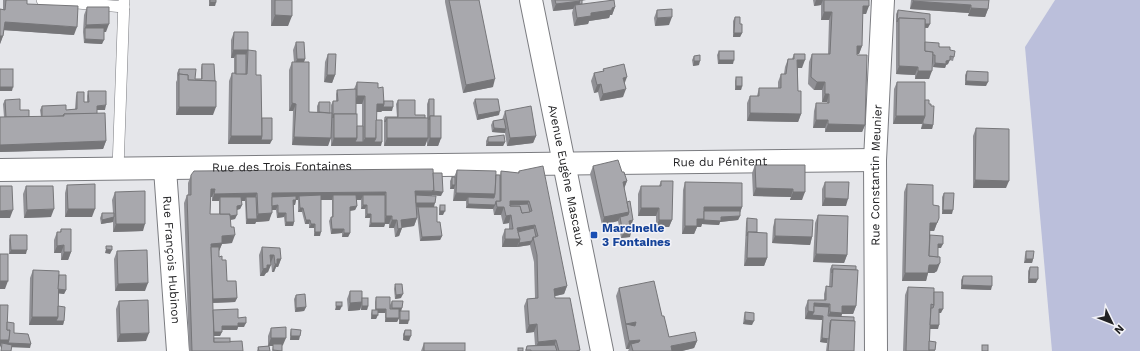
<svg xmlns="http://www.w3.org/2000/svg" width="1140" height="351" font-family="'Work Sans',sans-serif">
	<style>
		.green { fill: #bbbfdb }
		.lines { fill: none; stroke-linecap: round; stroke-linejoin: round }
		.lane-casing { stroke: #7b7c80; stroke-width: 12 }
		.street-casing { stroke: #7b7c80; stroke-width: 24 }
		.secondary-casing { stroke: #7b7c80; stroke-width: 24 }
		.lane { stroke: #fff; stroke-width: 11 }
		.street { stroke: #fff; stroke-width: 22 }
		.secondary { stroke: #fff; stroke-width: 22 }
		.wall { fill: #909095; fill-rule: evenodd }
		.shaded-wall { fill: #767679 }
		.building { fill: #a8a8ad; stroke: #767679; fill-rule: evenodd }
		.transit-dot { fill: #1a4fb4; stroke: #f3f3f8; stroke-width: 1.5 }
		.labels { text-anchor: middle; stroke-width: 3; stroke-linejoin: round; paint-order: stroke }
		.street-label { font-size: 12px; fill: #222224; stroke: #f3f3f8 }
		.transit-label { font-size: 12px; font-weight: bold; fill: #164399; stroke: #f3f3f8; text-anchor: start }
	</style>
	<rect width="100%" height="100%" fill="#e5e6ea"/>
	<path class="green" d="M1055,0H1140V351H1052L1025,47Z"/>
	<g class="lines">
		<g class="lane-casing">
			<g id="lane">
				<path d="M42,0L124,7"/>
				<path d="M118,169L124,0"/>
			</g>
		</g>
		<g class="street-casing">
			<g id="street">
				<path id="s1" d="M165,169L178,351"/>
				<path id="s2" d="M0,170L875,160"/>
				<path id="s3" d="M876,351L875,160L883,0"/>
			</g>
		</g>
		<g class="secondary-casing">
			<g id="secondary">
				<path id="s4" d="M531,0L602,351"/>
			</g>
		</g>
		<use href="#lane" class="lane"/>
		<use href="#street" class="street"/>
		<use href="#secondary" class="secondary"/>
	</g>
	<g class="wall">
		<path d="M3,0H27V4L74,35L4,30L3,36L0,44V9L3,10Z"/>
		<path d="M209,0H216L215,6H209Z"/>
		<path d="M271,0H292L288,26H271Z"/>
		<path d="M445,0H479L493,87L463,93L445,2Z"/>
		<path d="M551,0H586L582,1V4L615,7L612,15H610L609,18L589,21L588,24L574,26L572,13L573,9L553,11Z"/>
		<path d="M813,0H869L866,14H862V46L859,54H857L865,125L862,132H825V128H813L814,111L816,103H827V102H822V90H814L808,84L809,62L812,54H828L829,20H821V5L814,6Z"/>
		<path d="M911,0H989L988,9L985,17L968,16L969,13L910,9Z"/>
		<path d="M87,7L106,32H104L102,44L84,43L83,32L84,15Z"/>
		<path d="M657,10L669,25L655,26L654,18Z"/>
		<path d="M898,10L928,28H925V42L950,50L954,57L953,61L949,60L948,64L946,65L945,68L933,67V60L929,79H915V75L896,74V14Z"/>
		<path d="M735,17L740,24L742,33L740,37H733V21Z"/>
		<path d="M234,32L248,50L246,54L248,50L256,75L262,118L270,144H228L229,81L232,73L234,74V58H231V40Z"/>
		<path d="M296,42L305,59L304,62L309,112H317V106L319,102L330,113H331V105L333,101H336V94L337,90L354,89L357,82L378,88L384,101L392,111H382L381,112H376V120L381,146H331V125L328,146L292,145L293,111H289V70L292,62H294L293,50ZM356,104H362V126H357L356,114Z"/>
		<path d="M719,51L733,64H718L717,55Z"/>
		<path d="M328,54L335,75L332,83L324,82L325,62Z"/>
		<path d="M794,54L802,68H798V91L801,114L798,122L747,121V103L750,96H757L759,88H778V82L781,74H784L785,67L788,59H792Z"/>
		<path d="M694,56L699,65L693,66L692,60Z"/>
		<path d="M202,64L213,115H176V82L177,80V73L179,69L195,79H201V68Z"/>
		<path d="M603,69L624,84L623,97L600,101L598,92L594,93L591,81L594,73L603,71Z"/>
		<path d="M967,71L986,86L965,85V75Z"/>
		<path d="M736,77L742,86L741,90H735V81Z"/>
		<path d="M897,82L925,100L929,104L933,125L932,129H921L922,124H893L894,89Z"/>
		<path d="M88,91L105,110H97V114L106,141L103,149L0,152V117H4L3,104L5,100L29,117H41L40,110L42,106L66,110L75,109L76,96L77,92L84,102H87V96Z"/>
		<path d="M429,99L441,138L438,146H427V140L425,146H384V121L385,117H397L396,104L398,100L415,115L427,118V104Z"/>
		<path d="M475,99L499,115L477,120L473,103Z"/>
		<path d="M505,111L536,136L533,143L507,146L505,133L492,132L491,125L493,121L502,120Z"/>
		<path d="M976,128L1006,188H973V136Z"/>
		<path d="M488,137L505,142L503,146H486V141Z"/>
		<path d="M755,165H805L802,200H790L791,197L753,196L752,173Z"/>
		<path d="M593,166L622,172L627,181L624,188L632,224L630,225V237L621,238L618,221L602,225L590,174Z"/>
		<path d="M457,170L500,175L501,171L518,173L519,171L567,286L564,294L555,296V298L580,351H525L527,346L535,345L534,332L526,333L524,306L527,299L535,298L534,262L530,245L517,247H502V237L505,229H509V223L503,224L501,215H494L493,209L466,208V201H453L454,189H450V181L452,177H454Z"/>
		<path d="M433,173L441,196L432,195L437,222L442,236L440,240L420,241L417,214V218L414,226L402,228L399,236L395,237L394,228H389V224H385L384,227H369L370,218H365V209H361V200H357V206L355,210L350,211V233L348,237H342V233L331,234L329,221L331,217H332V200H321L320,236H314V228H309V224H305L302,212H298V200H296L295,205H294V222L293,226H285L284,217L277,218L276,210H272L269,221L256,222L255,224H246L245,201H241L242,205L240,209L237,210L235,219L230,220L232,243L222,244L219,251V257L222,260L227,281L237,298L235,302L213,303V310L238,318L244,327H238L237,330H222L220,336H214V338L230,342L243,351H189L184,203L187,195H188V183L191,175ZM211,197H212V201H219V214H210Z"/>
		<path d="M661,181L672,220L669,227H656V216H638V194L641,186H659Z"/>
		<path d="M685,182L742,207L740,213V216L738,220L720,222L719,225L702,224L701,227H697L694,234H682L683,190Z"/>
		<path d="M825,182L846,206H822V189Z"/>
		<path d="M907,184L933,205L937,223L934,231H930V235L941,248H938L937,271L934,273H928L926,281H902L904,192Z"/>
		<path d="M67,185L92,217H65V193Z"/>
		<path d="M26,186L51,217L24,218L23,194Z"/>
		<path d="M115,192L143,231L113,232V222L101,224L100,218L102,213H113L112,200Z"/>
		<path d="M944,193L952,214H942V197Z"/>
		<path d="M440,205L443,215H439V209Z"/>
		<path d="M818,215L847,255L844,263L813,262L815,223Z"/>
		<path d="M747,218L757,232L767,258L764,266H744L746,223Z"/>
		<path d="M775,219L812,237L810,245L772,243L773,227Z"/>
		<path d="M61,229L71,252L68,260H61V253H54V240L57,232H60Z"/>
		<path d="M10,235L26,254H9V240Z"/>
		<path d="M262,247L281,259L278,267H276L274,272H272L271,262L268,272L266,273L264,276H260L259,255Z"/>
		<path d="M117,251L145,291H115L114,259Z"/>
		<path d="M1026,251L1033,259L1032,263H1024L1025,255Z"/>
		<path d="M832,265L856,306L853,314H842L841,317L854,351H826L827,343L820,342L822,320L805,319V308L808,300H824V294L826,286L829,287L830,269Z"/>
		<path d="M1030,267L1036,283H1028V271Z"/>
		<path d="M33,270L59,275L66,290L64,294L58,293V306L64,321L63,325H29L30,278Z"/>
		<path d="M963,276L991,290L961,289V280Z"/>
		<path d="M395,284L401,298L395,299L394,289Z"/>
		<path d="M908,287L934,292L941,313H939L938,329H930L929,341L936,342L935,351H903L905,295Z"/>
		<path d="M619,288L662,316L669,337L697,341L694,348L682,351H628L629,349H626L616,296Z"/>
		<path d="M350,291L362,298L368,306L367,310H361V307L360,310L348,311L347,299Z"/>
		<path d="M296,295L306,307L304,311L295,312L294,299Z"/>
		<path d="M376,297L390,305L392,301L401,311L408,324H399V318L397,322H385V313H378L376,319H371V314L372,310H375V302Z"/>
		<path d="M119,301L146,341L117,342L116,309Z"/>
		<path d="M745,312L752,325L743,324L744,316Z"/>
		<path d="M271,328L283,345L282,346V351H272L273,346H269L270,351H257L258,347L268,346V336Z"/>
		<path d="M291,329L299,340H290V334Z"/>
		<path d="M405,330L409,341L403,340V334Z"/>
		<path d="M424,343L465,351H421Z"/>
	</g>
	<g class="shaded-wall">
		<path d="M816,0H823L821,5L814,6Z"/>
		<path d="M580,1L579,4L575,5L573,9L553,11L556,4Z"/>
		<path d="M913,1L971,5L969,13L910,9Z"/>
		<path d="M210,2H216L215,6H209Z"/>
		<path d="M863,6H869L866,14H860Z"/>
		<path d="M615,7L612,15H610L609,18L589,21L588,24L574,26L577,18L591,13Z"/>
		<path d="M971,8L988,9L985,17L968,16Z"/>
		<path d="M824,12H832L829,20H821Z"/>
		<path d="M275,15L292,16L288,26H271Z"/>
		<path d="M672,17L669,25L655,26L657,18Z"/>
		<path d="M5,22L77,27L74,35L2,30Z"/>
		<path d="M899,22L930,24L928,28L899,26Z"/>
		<path d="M109,24L106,32H85V28L86,25Z"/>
		<path d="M734,33H742L740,37H733Z"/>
		<path d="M0,36H3L0,44Z"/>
		<path d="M85,39L104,40L102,44L84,43Z"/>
		<path d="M857,46H862L859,54H854Z"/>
		<path d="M233,50H248L245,58L236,54L234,58H231Z"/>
		<path d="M297,59H305L302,67H294Z"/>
		<path d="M719,60H734L733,64H718Z"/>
		<path d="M797,60H805L802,68H795Z"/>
		<path d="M950,60L948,64L946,65L945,68L933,67L935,63L946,61Z"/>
		<path d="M694,61H700L699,65L693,66Z"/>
		<path d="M899,66L918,67L915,75L896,74Z"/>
		<path d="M918,71H932L929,79H915Z"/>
		<path d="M327,75H335L332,83L324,82Z"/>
		<path d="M627,77L624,85L623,78Z"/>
		<path d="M495,79L493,87L463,93L466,85Z"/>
		<path d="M966,81L988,82L986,86L965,85Z"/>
		<path d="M817,82H825L822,90H814Z"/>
		<path d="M601,84L598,92L594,93L597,85Z"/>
		<path d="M736,86H742L741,90H735Z"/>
		<path d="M0,87H13L12,91H0Z"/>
		<path d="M626,89L623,97L600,101L603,94Z"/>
		<path d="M825,94H829L827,102H822Z"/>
		<path d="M357,96H365L362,104H354Z"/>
		<path d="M292,103L296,104L293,111H289Z"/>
		<path d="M377,104H384L393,107L392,111H382L381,112H374Z"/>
		<path d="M106,105L105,110H96L97,106Z"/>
		<path d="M179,107H216L213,115H176Z"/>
		<path d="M500,111L499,115L477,120L478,115Z"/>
		<path d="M750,113L801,114L798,122L747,121Z"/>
		<path d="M896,116H925L922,124H893Z"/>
		<path d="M816,120H828L825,128H813Z"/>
		<path d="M828,124L865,125L862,132H825Z"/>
		<path d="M923,124L933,125L932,129H921Z"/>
		<path d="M494,128L506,129L505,133L492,132Z"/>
		<path d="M231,136H262L272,140L270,144H228Z"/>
		<path d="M536,136L533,143L507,146L510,138Z"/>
		<path d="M294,137L331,138L328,146L292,145Z"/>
		<path d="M334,138H357L363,142L365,138H376L382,142L381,146H331Z"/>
		<path d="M387,138H428L425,146H384Z"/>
		<path d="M430,138H441L438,146H427Z"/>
		<path d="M106,141L103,149L0,152V145Z"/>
		<path d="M488,142H505L503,146H486Z"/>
		<path d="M975,180L1009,181L1006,188H973Z"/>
		<path d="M627,181L624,189L623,182Z"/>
		<path d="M452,185H455L454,189H450Z"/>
		<path d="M756,188L793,189L791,197L753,196Z"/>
		<path d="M211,189H215L212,197H208Z"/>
		<path d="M415,191L443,192L441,196L432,195L414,199Z"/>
		<path d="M386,192L383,200L363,195L361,200H333V195L332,200H299V196L298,200H296L295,205L270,201L272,193Z"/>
		<path d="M793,192H805L802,200H790Z"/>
		<path d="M257,193L254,201L246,197L245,201H220V197L219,201H212L214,194Z"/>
		<path d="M456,193L495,194L492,202L468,197L466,201H453Z"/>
		<path d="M825,198L848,199L846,206H822Z"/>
		<path d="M510,201H529L526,208L509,209Z"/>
		<path d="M415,203H435L434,207H413Z"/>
		<path d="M468,204L495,205L493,209L466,208Z"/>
		<path d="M242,205L240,209L235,210L237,206Z"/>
		<path d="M278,205L276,210H269L270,206Z"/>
		<path d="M363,205H367L365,209H361Z"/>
		<path d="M357,206L355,210L348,211L350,207Z"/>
		<path d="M497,207H504L501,215H494Z"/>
		<path d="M704,207H742L739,215H703Z"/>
		<path d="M300,208H303L302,212H298Z"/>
		<path d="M641,208H659L656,216H638Z"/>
		<path d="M54,209L51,217L24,218L27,210Z"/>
		<path d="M68,209H95L92,217H65Z"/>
		<path d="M13,210L10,218H0V211Z"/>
		<path d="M943,210H953L952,214H942Z"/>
		<path d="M440,211H445L443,215H439Z"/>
		<path d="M629,212L626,219L620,217L618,221L602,225L604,217Z"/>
		<path d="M272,213L269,221L256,222L255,224H246L247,219H256L258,214Z"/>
		<path d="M278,213H286L284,217L277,218Z"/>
		<path d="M367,214H371L370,218H365Z"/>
		<path d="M237,215L235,219L219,222L220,217Z"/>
		<path d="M511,215L509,223L503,224L506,216Z"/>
		<path d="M386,216H392L389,224H385L384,227H369L371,223H384Z"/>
		<path d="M740,216L738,220L720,222L719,225L702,224L701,227H697L694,234H682L685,226L697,219Z"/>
		<path d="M114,217L113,222L101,224L102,220Z"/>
		<path d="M417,218L414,226L398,228L401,220Z"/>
		<path d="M306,220H310L309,224H305Z"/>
		<path d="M392,220H397L394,228H389Z"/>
		<path d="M633,220L632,224L628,225L629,221Z"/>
		<path d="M659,220H672L669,227H656Z"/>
		<path d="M286,222H294L293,226H285Z"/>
		<path d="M930,223H937L934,231H928Z"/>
		<path d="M116,224H145L143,231L113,232Z"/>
		<path d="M311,224H315L314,228H309Z"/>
		<path d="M535,225L533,232H516L517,228Z"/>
		<path d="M402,228L399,236L395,237L398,229Z"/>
		<path d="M332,229H344L342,233L331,234Z"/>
		<path d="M315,232H321L320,236H314Z"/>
		<path d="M344,233H350L348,237H342Z"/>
		<path d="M631,233L630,237L621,238L623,234Z"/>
		<path d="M235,235L232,243L222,244L219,251L210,248L211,244L222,236Z"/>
		<path d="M442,236L440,240L420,241L422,237Z"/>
		<path d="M775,236L812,237L810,245L772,243Z"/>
		<path d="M505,239H520L517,247H502Z"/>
		<path d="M532,241L530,245L517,247L519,243Z"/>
		<path d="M938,244H943L941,248H937Z"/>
		<path d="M64,245L61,253H54L57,246Z"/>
		<path d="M106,249L112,250L110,254L105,253Z"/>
		<path d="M11,250H27L26,254H9Z"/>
		<path d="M64,252H71L68,260H61Z"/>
		<path d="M816,254L847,255L844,263L813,262Z"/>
		<path d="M270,255H274L271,262L267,263Z"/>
		<path d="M747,258H767L764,266H744Z"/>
		<path d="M277,259H281L278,267H276L274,272H272Z"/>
		<path d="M1026,259H1033L1032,263H1024Z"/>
		<path d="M940,263L937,271L934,273H926L929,265Z"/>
		<path d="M267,265H271L268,272L266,273L264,276H260L263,269Z"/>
		<path d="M905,273H928L926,281H902Z"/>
		<path d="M1029,279H1038L1036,283H1028Z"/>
		<path d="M0,281H8L5,289H0Z"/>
		<path d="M148,283L145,291H115L118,284Z"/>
		<path d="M962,285L992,286L991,290L961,289Z"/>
		<path d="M567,286L564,294L551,297L554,289Z"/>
		<path d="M57,289L66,290L64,294L55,293Z"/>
		<path d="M403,294L401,298L395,299L396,295Z"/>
		<path d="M237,298L235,302L210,303L212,299Z"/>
		<path d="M362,302L360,310L348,311L350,303Z"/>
		<path d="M814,303L830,304L827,311H812Z"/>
		<path d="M336,306H342L340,310H335Z"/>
		<path d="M362,306H368L367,310H361Z"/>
		<path d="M842,306H856L853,314H842L840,321L827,320L830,312Z"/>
		<path d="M306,307L304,311L295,312L296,308Z"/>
		<path d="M392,308H402L401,312H390Z"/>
		<path d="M376,309H386L385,313H375Z"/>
		<path d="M939,309H943L941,313H938Z"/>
		<path d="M808,311L814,312L823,316L822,320L805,319Z"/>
		<path d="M372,315H378L376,319H371Z"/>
		<path d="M32,317H58L64,321L63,325H29Z"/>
		<path d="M386,318H399L397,322H385Z"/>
		<path d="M400,320H409L408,324H399Z"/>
		<path d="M745,320L754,321L752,325L743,324Z"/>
		<path d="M636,322L633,330L626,324Z"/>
		<path d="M238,323H246L244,327H238L237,330H220L222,326Z"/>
		<path d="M537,324L534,332L526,333L529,325Z"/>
		<path d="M930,325H939L938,329H928Z"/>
		<path d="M213,332H222L220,336H211Z"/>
		<path d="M149,333L146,341L117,342L120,334Z"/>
		<path d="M291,336H300L299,340H290Z"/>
		<path d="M404,336H411L409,341L403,340Z"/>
		<path d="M271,338H286L283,345L273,346V344V346H268Z"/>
		<path d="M822,338H827V343L820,342Z"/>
		<path d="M0,340H9L31,344L30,348L7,347L2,343L0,348Z"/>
		<path d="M556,340L554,348L535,350L538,342Z"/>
		<path d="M640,340L637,348L631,344L629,349H626L629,341Z"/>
		<path d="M697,341L694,348L682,351H669L671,346Z"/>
	</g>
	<g class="building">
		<path d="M6,0H27V4L78,6L77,27L5,22L3,36H0V9L5,10Z"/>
		<rect x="210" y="0" width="6" height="2"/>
		<path d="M275,0H292V16L275,15Z"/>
		<path d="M449,0H479L495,79L466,85Z"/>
		<path d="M555,0H580V1L556,4Z"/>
		<path d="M580,0H582V4H579Z"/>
		<path d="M614,0L615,7L612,8V10L591,13V16L577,18L575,5Z"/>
		<path d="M824,0H869V6H863L862,46H857V55H867L865,125L828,124V120H816V103H829V94H825V82H817L811,77L812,54H830L832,12H824Z"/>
		<path d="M913,0H989L988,9L971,8V5L913,1Z"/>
		<path d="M87,7H109V24L86,25Z"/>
		<path d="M672,9V17L657,18V10Z"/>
		<path d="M898,10L930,14V24H925V19L899,18L897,22Z"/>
		<path d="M735,17H740V24H742V33H734Z"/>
		<path d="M899,18L925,19V51L933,52L932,71H918V67L899,66Z"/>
		<path d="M85,28H104V40L85,39Z"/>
		<path d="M234,32H248V50H233Z"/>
		<path d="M296,42H304L305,59H297Z"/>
		<path d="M925,42L939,43V47H950V50L955,51L954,57L950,56V60L946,61V64L935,63V55H933V52L925,51Z"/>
		<path d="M248,50L256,51V75H261L262,136H231L232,73L247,74Z"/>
		<rect x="719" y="51" width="15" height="9"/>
		<rect x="236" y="54" width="10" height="20"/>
		<path d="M328,54H336L335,75H327Z"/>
		<path d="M794,54H805V60H797L798,91H801V114L750,113V96H759V88H781V74H786L788,59H794Z"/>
		<path d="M700,55V61H694V56Z"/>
		<path d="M292,62H309V112L332,113L331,138L294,137L296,104L292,103Z"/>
		<path d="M202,64H214L215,81L188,80V75L179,74V76V69H196L195,79H202Z"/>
		<path d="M624,64L627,77L623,78L626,89L603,94L601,84L597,85L594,73L604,71L603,69Z"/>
		<rect x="0" y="69" width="13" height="18"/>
		<path d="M967,71L988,72V82L966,81Z"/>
		<path d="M179,74L188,75V80L216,81V107H179Z"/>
		<rect x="736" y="77" width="6" height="9"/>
		<path d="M357,82L378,83V88L383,87L384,104H377L376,138H365V96H357Z"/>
		<path d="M897,82H925V116H896Z"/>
		<path d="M356,89V114H334L333,118V101H338L337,90Z"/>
		<path d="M88,91H106V105L97,106V114H64L63,116L42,117V106L66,105V110L77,109V92H84V102H89Z"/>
		<path d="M20,99V110H29V117H6L5,100Z"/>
		<path d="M429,99H434V116H430L429,120Z"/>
		<path d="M475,99H498L500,111L478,115Z"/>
		<path d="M398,100H415V115H425V118H387L385,122V117H398Z"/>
		<path d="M925,100H929V104H931V106H934L933,125L923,124V121L925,116Z"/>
		<path d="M384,101H393V107H383L384,104Z"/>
		<path d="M319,102H330V113L319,112Z"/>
		<path d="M531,106L536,136L510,138L505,111Z"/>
		<path d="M105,113L106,141L0,145V117L64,116V114Z"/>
		<rect x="334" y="114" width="23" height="24"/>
		<rect x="430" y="116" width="11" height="22"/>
		<path d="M262,118H272V140H261L262,136Z"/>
		<rect x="387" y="118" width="41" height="20"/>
		<path d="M504,119L506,129L494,128L493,121Z"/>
		<path d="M376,120H382V142H374L376,138Z"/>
		<path d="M357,126H363V142H355L357,138Z"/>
		<path d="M976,128L1009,129V181L975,180Z"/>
		<path d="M504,135L505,142H488V137Z"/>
		<path d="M618,160L622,172H624L627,181L623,182L629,212L604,217L593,166Z"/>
		<path d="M755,165H805V192H793V189L756,188Z"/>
		<path d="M543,166L567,286L554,289L555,298H570L580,350L576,351H559L556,340L538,342L537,324L529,325L527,299L538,298L537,255L533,237L538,236L535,225L517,228L520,239H505V229H513L511,215L506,216L504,207H497L496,201H501V171L519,173V171ZM510,201H529L532,211L522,213L520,206H510Z"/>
		<path d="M433,169L434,191H415L417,218L401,220L402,228L398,229L397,220H392V216H386V192L272,193V213L258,214L257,193L214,194L215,189H211L210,214H230L231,227H234L235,235L222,236V243L211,244L214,342L242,341L243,351H192L187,195H191V175L194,171Z"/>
		<path d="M457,170L496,171L495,194L456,193Z"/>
		<path d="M433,173H442L443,192L432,191H434Z"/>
		<path d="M496,175H500V201H496L495,205L468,204V197L494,198L495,194Z"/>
		<rect x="452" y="177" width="3" height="8"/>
		<path d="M661,181H673L672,220H659V208H641V186H661Z"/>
		<path d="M685,182L742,183V207H704V219H697V226H685Z"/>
		<path d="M825,182H849L848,199L825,198Z"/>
		<path d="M95,184V209H68L67,185Z"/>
		<path d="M907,184L933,185V205L939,206V218L937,223H930L929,256L940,257V263L937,265H929L928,273H905Z"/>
		<path d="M0,186H12L13,210L0,211Z"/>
		<path d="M26,186H53L54,209L27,210Z"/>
		<path d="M145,191V224H116L115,192Z"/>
		<path d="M944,193H954L953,210H943Z"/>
		<path d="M321,195V232H315V224H311L310,220H306L303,208H300L299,196Z"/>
		<path d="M333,195H356L357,206L350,207V233H344V229H332L331,217H333Z"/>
		<path d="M363,195H385V223H371V214H367V205H363Z"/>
		<path d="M416,195L436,196L435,203H416Z"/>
		<path d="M296,196V200H293L294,222H286V213H278V205L272,206V197Z"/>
		<path d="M220,197H241L242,205L237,206V215L230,216V214H220Z"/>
		<path d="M246,197H256L257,219H247Z"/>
		<path d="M630,201L633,220L629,221L631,233L623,234L620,217L628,215L629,212L627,202Z"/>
		<path d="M528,204L530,212L522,213L520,206H510V205Z"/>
		<rect x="440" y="205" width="5" height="6"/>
		<path d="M418,207H437V222H440L442,236L422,237Z"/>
		<path d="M704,211H740V216L721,217V221L704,220Z"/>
		<path d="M102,213H114V217L102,220Z"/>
		<path d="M818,215L848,216L847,255L816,254Z"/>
		<path d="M747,218L757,219V232H748L747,236Z"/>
		<path d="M775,219L813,220L812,237L775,236Z"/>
		<path d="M534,228L536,237H533L532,241L519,243L520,239L518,232Z"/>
		<path d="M61,229H71V252H64V245L57,246V232H61Z"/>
		<path d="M748,232L767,233V258H747Z"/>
		<path d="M10,235H27V250H11Z"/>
		<path d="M930,235L943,236V244H938V257L929,256Z"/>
		<path d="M106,246H112V250L106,249Z"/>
		<path d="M211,247H219V257L222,256V260H226L227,281H236L237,298L213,299Z"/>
		<path d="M262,247L280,248L281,259H277V264H275L274,255H270L271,265H267V268L263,269Z"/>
		<path d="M147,250L148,283L118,284L117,251Z"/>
		<path d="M1026,251H1034L1033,259H1026Z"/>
		<rect x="0" y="254" width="8" height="27"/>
		<path d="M832,265L856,266V270L833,269L832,273Z"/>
		<path d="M1030,267H1038V279H1029Z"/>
		<path d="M833,269L858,270L856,306H842V313L830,312V304L814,303V312L808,311V300H826V286L832,287Z"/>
		<path d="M33,270L59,271L58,317H32Z"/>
		<path d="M59,275H66V290L58,289Z"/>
		<path d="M963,276H992V286L962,285Z"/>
		<path d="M654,281L662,316H664L669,337L695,332L697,341L671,346L672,351H633L631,344L639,342L640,340L629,341L619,288ZM636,322L635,326L626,324Z"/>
		<path d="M395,284H402L403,294L396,295Z"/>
		<path d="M908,287L934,288V305L931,304L929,351H906Z"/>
		<path d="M350,291H362V302L350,303Z"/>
		<path d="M934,292H943V309H939V325H930L931,308H933L934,305Z"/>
		<path d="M305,294L306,307L296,308V295Z"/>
		<path d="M376,297H390V309H399V318H386V309H376Z"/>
		<rect x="362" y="298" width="6" height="8"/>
		<path d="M148,300L149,333L120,334L119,301Z"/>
		<path d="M392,301H403L402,308H392Z"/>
		<rect x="336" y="302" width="6" height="4"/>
		<path d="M0,305H8L7,330H10L9,340H0Z"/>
		<path d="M58,306L65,307L64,321H56L58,317Z"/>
		<path d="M814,306L829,307L828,316L854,317V321L831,320L830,323L829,339L822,338L823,316L812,315L814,312Z"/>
		<path d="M238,309V318L246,317V323H238V326H222V332H214L213,310Z"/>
		<rect x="372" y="310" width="6" height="5"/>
		<rect x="400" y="311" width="9" height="9"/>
		<path d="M745,312L754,313V321L745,320Z"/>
		<path d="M831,320L855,321L854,351H828Z"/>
		<path d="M7,322L14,323V333L28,334L31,344L8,343L9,340L10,330H7Z"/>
		<path d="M286,327V338H271V328Z"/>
		<path d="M291,329L301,330L300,336H291Z"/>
		<path d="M405,330H411V336H404Z"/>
		<rect x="214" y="338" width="16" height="4"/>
		<path d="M929,341L936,342L935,350H929Z"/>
		<path d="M2,343L12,345L11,351H1Z"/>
		<rect x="424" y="343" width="41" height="8"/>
		<path d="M273,344H282V351L273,350Z"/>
		<path d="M555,345L557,351H531V350H526L527,346Z"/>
		<rect x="982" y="345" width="6" height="6"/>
		<path d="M269,346L270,351H259L258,347Z"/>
		<rect x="518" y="348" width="5" height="3"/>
	</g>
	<rect class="transit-dot" x="590" y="231" width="8" height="8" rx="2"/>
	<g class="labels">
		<g class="street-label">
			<text dy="4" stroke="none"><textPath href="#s2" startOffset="720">Rue du Pénitent</textPath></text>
			<text dy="4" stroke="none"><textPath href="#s2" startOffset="282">Rue des Trois Fontaines</textPath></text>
			<text dy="4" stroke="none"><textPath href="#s4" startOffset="179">Avenue Eugène Mascaux</textPath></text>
			<text dy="4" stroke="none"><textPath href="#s3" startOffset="176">Rue Constantin Meunier</textPath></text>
			<text dy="4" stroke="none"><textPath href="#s1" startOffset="91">Rue François Hubinon</textPath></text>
		</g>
		<g class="transit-label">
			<text x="602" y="232">Marcinelle<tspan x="602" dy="14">3 Fontaines</tspan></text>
		</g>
	</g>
	<g transform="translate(1112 323) rotate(133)" stroke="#f3f3f8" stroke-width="3" paint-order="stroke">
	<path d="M0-3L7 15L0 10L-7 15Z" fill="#222224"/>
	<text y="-6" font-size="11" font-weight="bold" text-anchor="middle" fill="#222224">N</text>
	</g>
</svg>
